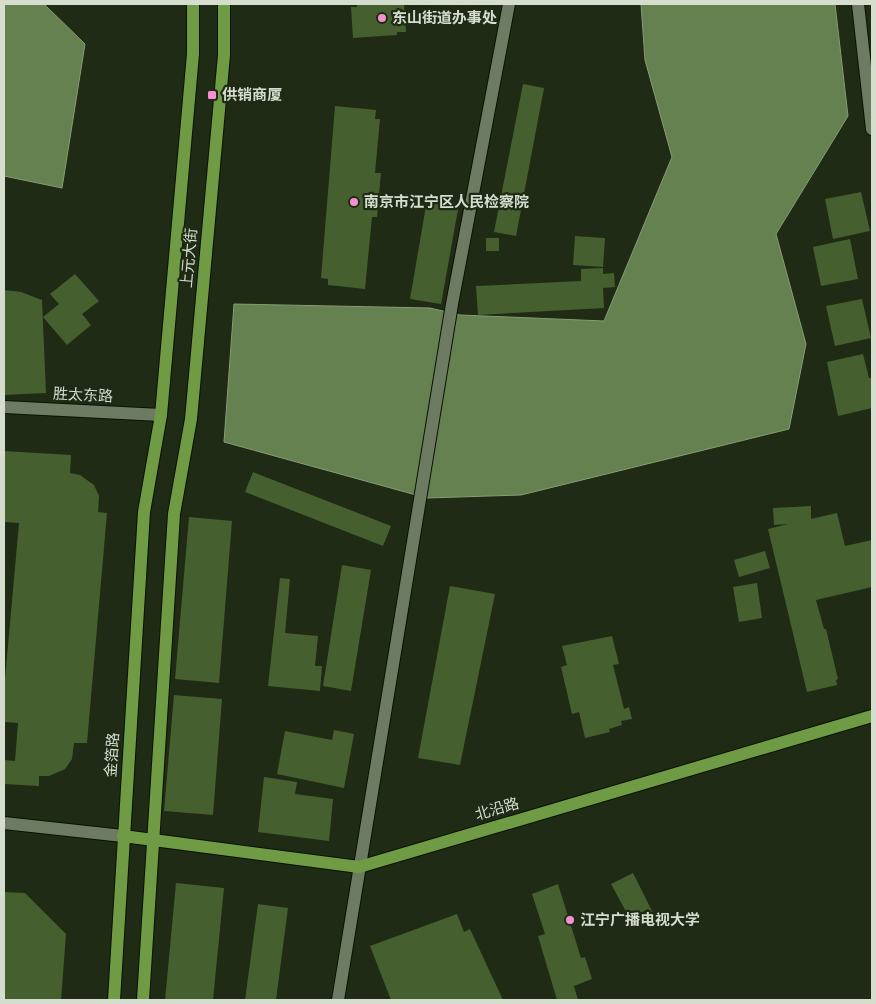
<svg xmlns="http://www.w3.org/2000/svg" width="876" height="1004" font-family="Barlow,'Noto Sans SC',sans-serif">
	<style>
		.water { fill: #65814f; stroke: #879d75 }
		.building { fill: #455f2e }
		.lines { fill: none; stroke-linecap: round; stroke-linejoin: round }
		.minor-casing { stroke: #081302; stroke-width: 14 }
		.major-casing { stroke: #081302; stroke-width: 14 }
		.minor { stroke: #6d7b63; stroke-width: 12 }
		.major { stroke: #709b45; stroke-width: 12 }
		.poi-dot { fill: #f690d1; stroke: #1f2b15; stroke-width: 2 }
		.labels { text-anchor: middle; stroke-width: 4.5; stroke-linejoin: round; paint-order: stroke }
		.poi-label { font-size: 15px; font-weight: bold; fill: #d5ddcf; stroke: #1f2b15; text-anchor: start }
		.street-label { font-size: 15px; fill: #d5ddcf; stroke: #1f2b15 }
	</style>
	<rect width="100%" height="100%" fill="#1f2b15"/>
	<g class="water">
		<path d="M4,4H44L85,44L62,188L4,176Z"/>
		<path d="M641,4H835L848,116L776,234L806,344L789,429L521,495L427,498L224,442L234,304L430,308L460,315L604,321L672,157L645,60Z"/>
	</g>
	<g class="building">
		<path d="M357,4H404L406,32H397V35L353,38L351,7H357Z"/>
		<path d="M523,84L544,88L516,236L494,232Z"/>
		<path d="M335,106L376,110L375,119H380L375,173H381L377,217H372L365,289L328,285V279L321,278Z"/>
		<path d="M861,192L870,231L833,239L825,199Z"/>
		<path d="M427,200L459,204L441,304L410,299Z"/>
		<path d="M575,236L605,238L603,267L573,265Z"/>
		<rect x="486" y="238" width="13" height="13"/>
		<path d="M850,239L858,279L821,286L813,247Z"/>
		<path d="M603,268V274L614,273L615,287L603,288L604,308L478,315L476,286L581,281V269Z"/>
		<path d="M75,274L99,301L82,314L91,325L67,345L43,317L59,304L50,294Z"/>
		<path d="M4,290L21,292L42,300L46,393L4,395Z"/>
		<path d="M862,299L871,338L835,346L826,306Z"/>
		<path d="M863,354L869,378H872V408L838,416L827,362Z"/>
		<path d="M4,451L71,455L70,473L80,475L94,485L99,496L98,512L107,513L87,743H74L72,759L65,769L49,776H39V786L4,784V760L15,761L18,723L4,722V690L19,523L4,522Z"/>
		<path d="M253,472L391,526L383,546L245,492Z"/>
		<path d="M811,506V519L837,513L845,546L872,540V587L816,600L824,629H826L838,679L836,680L837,685L807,692L768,529L788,524L774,525L773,508Z"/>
		<path d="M189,517L232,521L219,683L175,679Z"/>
		<path d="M765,551L770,568L739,577L734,560Z"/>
		<path d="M342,565L371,570L351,691L323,686Z"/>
		<path d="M280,578L290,579L285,633L318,636L315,666H322L320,691L268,686Z"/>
		<path d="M757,583L762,618L739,622L733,587Z"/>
		<path d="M450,586L495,594L460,765L418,758Z"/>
		<path d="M612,636L619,664L613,665L624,709L629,707L632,719L621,721L622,725L609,729L610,732L585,738L579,712L572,714L561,667L567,665L562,646Z"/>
		<path d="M174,695L222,699L213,815L164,811Z"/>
		<path d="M334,730L354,734L344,788L277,774L285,731L332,740Z"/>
		<path d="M264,777L297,782L295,794L333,799L329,841L258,832Z"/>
		<path d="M633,873L657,921L655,922L648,909L630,919L611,884Z"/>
		<path d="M176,883L224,888L213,1000H165Z"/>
		<path d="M558,884L581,958L585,957L592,979L574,986L578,1000H557L538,936L545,934L532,894Z"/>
		<path d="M4,892L25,893L66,934L61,1000H4Z"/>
		<path d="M258,904L288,908L276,1000H245Z"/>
		<path d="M457,914L464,932L470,929L503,1000H391L370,946Z"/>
	</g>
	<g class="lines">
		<g class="minor-casing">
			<g id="minor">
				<path d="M858,4L872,129"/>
				<path d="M4,407L161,415"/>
				<path d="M4,823L123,836"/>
				<path d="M338,1000L452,304L509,4"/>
			</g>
		</g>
		<g class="major-casing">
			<g id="major">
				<path d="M123,836L359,867L872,716"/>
				<path d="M114,1000L144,512L161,415L193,54V4"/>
				<path d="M143,1000L174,514L191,419L224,55V4"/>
			</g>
		</g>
		<use href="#minor" class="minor"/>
		<use href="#major" class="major"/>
	</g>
	<g class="poi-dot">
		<circle cx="382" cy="18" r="5"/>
		<rect x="207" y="90" width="10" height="10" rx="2.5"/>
		<circle cx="354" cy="202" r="5"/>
		<circle cx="570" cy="920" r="5"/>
	</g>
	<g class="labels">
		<g class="poi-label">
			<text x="392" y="23">东山街道办事处</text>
			<text x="222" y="100">供销商厦</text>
			<text x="364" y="207">南京市江宁区人民检察院</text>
			<text x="580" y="925">江宁广播电视大学</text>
		</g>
		<g class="street-label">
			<text transform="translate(189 258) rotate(-85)" y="5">上元大街</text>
			<text transform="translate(83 395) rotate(3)" y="5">胜太东路</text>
			<text transform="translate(112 755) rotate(-86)" y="5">金箔路</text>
			<text transform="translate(497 809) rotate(-16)" y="5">北沿路</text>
		</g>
	</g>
	<rect width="876" height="1004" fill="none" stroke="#d5ddcf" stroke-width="10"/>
</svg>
